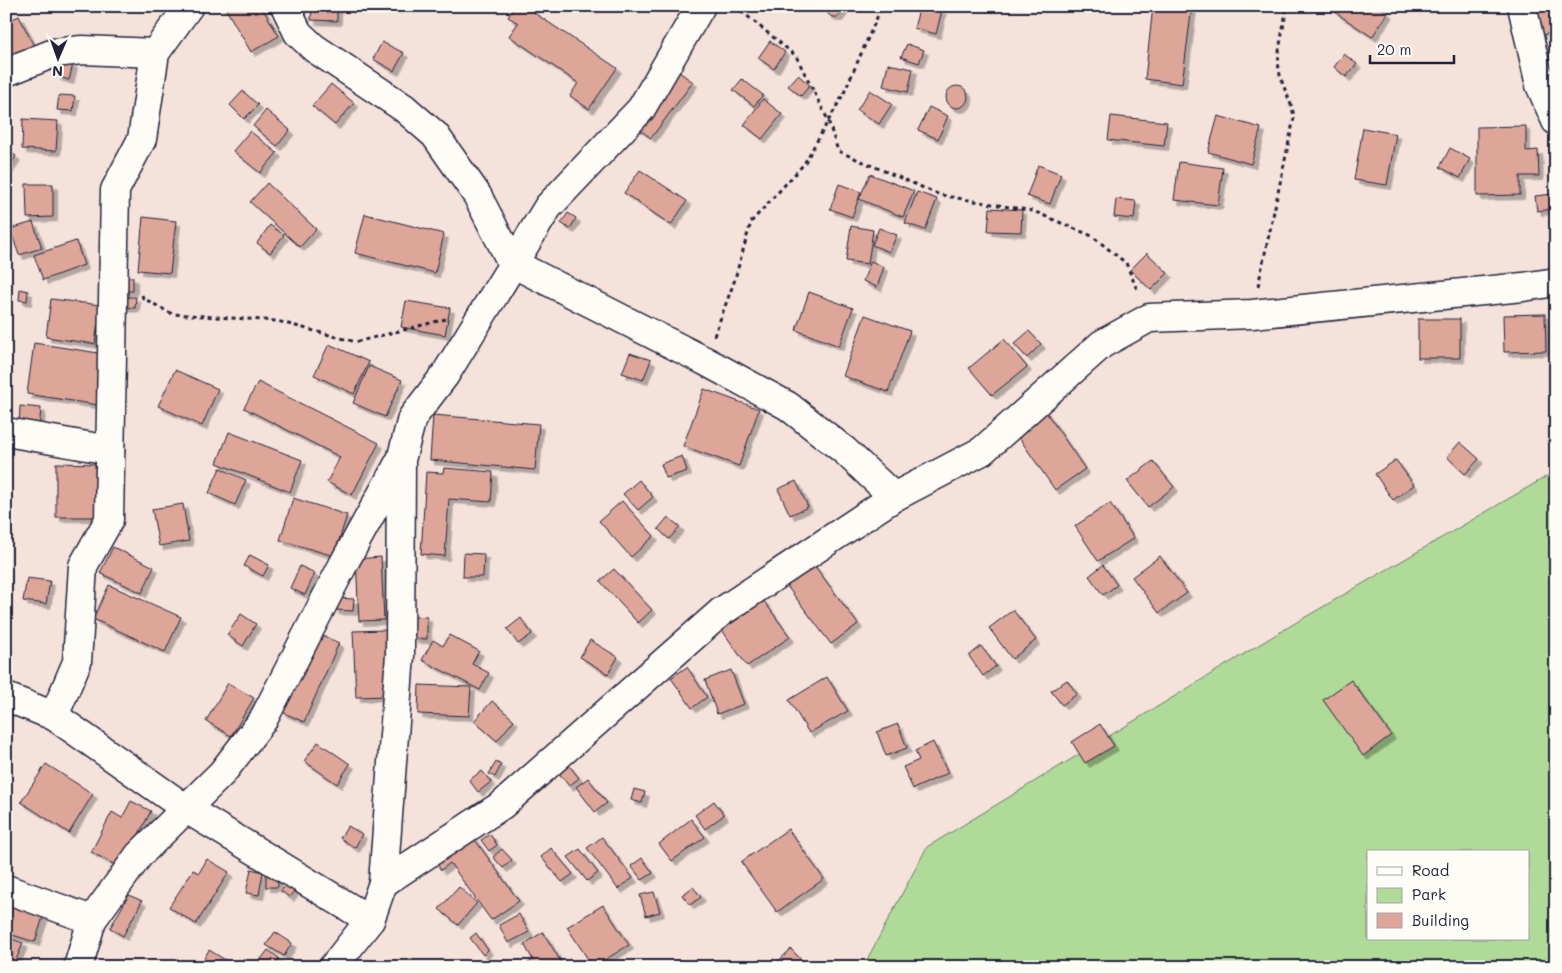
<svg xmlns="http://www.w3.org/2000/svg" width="1562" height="973" font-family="Mali,sans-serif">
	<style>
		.green { fill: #afda97; stroke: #687e69; fill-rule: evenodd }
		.building { fill: #dea599; stroke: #22223b; filter: url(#shadow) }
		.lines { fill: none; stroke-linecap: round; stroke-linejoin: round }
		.minor-casing { stroke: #22223b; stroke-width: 31 }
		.path { stroke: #22223b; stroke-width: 3; stroke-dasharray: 4 4; stroke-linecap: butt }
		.minor { stroke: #fdfcf7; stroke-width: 28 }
	</style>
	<defs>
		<filter id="shadow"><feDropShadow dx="4.5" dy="4.5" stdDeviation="0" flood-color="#0004"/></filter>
	</defs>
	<rect width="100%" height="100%" fill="#f4e2db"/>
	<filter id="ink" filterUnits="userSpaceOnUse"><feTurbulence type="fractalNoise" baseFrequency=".02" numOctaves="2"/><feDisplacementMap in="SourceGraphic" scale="10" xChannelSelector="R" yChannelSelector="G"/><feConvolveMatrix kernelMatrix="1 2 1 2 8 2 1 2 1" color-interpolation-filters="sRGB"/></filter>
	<g filter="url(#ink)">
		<path class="green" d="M1556,471V967H863L927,847L1285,629ZM1368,852H1528V939H1368Z"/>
		<g class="building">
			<path d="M224,6H261L279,36L251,52Z"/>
			<path d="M312,6H337V21L311,20Z"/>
			<path d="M515,6H524L617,68L589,109L570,96L578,83L509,36L518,23L508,17Z"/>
			<path d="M827,6H843L844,9L838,17H832L828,14Z"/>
			<path d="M920,6L942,10L936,34L914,28Z"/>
			<path d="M1153,6H1192L1182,84L1145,79Z"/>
			<path d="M1341,6H1379L1388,13L1372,37L1336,13Z"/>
			<path d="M1536,6H1556V30L1544,35L1532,8Z"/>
			<path d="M19,16L35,48L6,62V22Z"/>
			<path d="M770,41L785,52L774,69L758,58Z"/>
			<path d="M382,42L404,53L394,71L373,59Z"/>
			<path d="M907,44L924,50L919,63L901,57Z"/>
			<path d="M1344,54L1357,64L1346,77L1334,67Z"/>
			<path d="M60,61L73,64L69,80L56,76Z"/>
			<path d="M888,64L913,69L908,92L883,86Z"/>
			<path d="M675,69L693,82L651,138L633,125Z"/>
			<path d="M798,75L810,85L801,96L788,86Z"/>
			<path d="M742,79L763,95L754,106L733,90Z"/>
			<path d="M331,84L354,103L335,125L312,106Z"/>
			<circle cx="957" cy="97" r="11"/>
			<path d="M870,90L892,104L879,124L857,110Z"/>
			<path d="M243,91L258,105L244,119L230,105Z"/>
			<path d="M59,95L75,96L73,111L57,110Z"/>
			<path d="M763,99L782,114L762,139L744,125Z"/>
			<path d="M929,107L948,116L938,139L918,130Z"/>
			<path d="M266,110L290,130L277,146L253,126Z"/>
			<path d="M1111,116L1167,122L1164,146L1108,140Z"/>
			<path d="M1218,116L1261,128L1251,164L1208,152Z"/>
			<path d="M23,119L58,121L56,151L22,149Z"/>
			<path d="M1526,126V151L1538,150L1539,176H1520V195L1477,196V127Z"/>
			<path d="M1363,128L1396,134L1387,185L1354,180Z"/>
			<path d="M250,131L277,153L260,173L233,151Z"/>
			<path d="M1450,148L1470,159L1460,178L1440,167Z"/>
			<path d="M6,150L16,156L6,173Z"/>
			<path d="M1179,162L1223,168L1218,205L1174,200Z"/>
			<path d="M1038,165L1061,174L1050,204L1027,196Z"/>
			<path d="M640,170L687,201L671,225L624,193Z"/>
			<path d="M870,174L914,191L903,217L859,199Z"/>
			<path d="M267,183L316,229L300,247L250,202Z"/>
			<path d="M26,184H53V217L27,218Z"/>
			<path d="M839,184L861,192L852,217L830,209Z"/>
			<path d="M917,192L937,199L925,230L905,223Z"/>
			<path d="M1553,194L1555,209L1537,211L1535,196Z"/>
			<path d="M1116,199L1136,201L1134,219L1114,217Z"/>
			<path d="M990,208L1022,210L1021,232L988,231Z"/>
			<path d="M568,213L576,218L570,229L561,223Z"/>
			<path d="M365,214L444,234L435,273L355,253Z"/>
			<path d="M143,217L176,221L170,273L138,270Z"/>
			<path d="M33,222L42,248L19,255L10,229Z"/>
			<path d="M270,225L284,235L270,253L257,243Z"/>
			<path d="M851,226L873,230L868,264L846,261Z"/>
			<path d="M879,228L897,235L889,252L872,245Z"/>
			<path d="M76,241L84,265L43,280L34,255Z"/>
			<path d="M1147,253L1168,273L1151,290L1130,270Z"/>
			<path d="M871,261L884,267L877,287L863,281Z"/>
			<path d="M118,276L133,277V291H118Z"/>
			<path d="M20,289L28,291L27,301L19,300Z"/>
			<path d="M809,292L853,308L839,346L796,330Z"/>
			<path d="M118,297H136L135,308L117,307Z"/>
			<path d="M51,299L100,305L95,344L46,337Z"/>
			<path d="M406,301L450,308L445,335L401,327Z"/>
			<path d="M1545,314L1546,351L1504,352L1503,315Z"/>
			<path d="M865,315L910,331L888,392L843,376Z"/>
			<rect x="1418" y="319" width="42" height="39"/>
			<path d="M1029,331L1041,344L1027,358L1014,344Z"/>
			<path d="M1004,339L1027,367L992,395L969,368Z"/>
			<path d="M34,343L105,354L98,405L27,394Z"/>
			<path d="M329,344L369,362L354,394L314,375Z"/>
			<path d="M630,353L651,360L643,380L622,373Z"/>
			<path d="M369,366L402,380L385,417L353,403Z"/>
			<path d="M175,370L218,389L202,426L158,406Z"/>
			<path d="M258,382L379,443L352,495L327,482L340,457L244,408Z"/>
			<path d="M704,389L759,409L739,466L683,446Z"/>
			<path d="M20,406L41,408L39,431L19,430Z"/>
			<path d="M1044,409L1085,469L1055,490L1013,429Z"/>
			<path d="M433,415L539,424L535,470L430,460Z"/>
			<path d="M229,432L302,460L290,492L217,463Z"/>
			<path d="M1460,442L1479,459L1465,474L1447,457Z"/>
			<path d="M682,456L687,471L666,478L661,464Z"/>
			<path d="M1396,460L1414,485L1393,500L1375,474Z"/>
			<path d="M1153,461L1174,487L1148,507L1127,481Z"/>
			<path d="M56,463L98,464L97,517H56Z"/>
			<path d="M220,468L246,480L235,505L209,493Z"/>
			<path d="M444,468L493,472L491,502L449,499L445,556L421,554L426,472L443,473Z"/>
			<path d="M639,480L653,497L638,510L623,494Z"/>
			<path d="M796,481L808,507L790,515L778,489Z"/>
			<path d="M293,498L347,515L334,556L280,540Z"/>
			<path d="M622,501L654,536L631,557L599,521Z"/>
			<path d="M1110,503L1134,538L1098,561L1075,526Z"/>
			<path d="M183,504L189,541L159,546L152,509Z"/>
			<path d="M668,517L680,527L669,539L658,529Z"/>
			<path d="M113,547L154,567L142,593L100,573Z"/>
			<path d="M464,553L484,554L483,577H463Z"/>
			<path d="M250,555L269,565L263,576L244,566Z"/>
			<path d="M1160,556L1187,593L1159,613L1132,577Z"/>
			<path d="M381,557L384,620L359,621L356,559Z"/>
			<path d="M811,561L858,624L831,644L783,581Z"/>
			<path d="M1103,565L1117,585L1103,595L1089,576Z"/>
			<path d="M300,566L315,573L305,595L290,588Z"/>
			<path d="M614,569L652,610L638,623L600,581Z"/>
			<path d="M27,578L50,581L46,604L23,601Z"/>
			<path d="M109,585L181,617L165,652L93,619Z"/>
			<path d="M335,598L354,599L353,611L334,610Z"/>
			<path d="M764,601L790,637L747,666L722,630Z"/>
			<path d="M1013,610L1036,640L1012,659L989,628Z"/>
			<path d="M241,614L256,624L243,646L227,635Z"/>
			<path d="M413,616L427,617V639H413Z"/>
			<path d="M521,618L532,634L518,644L507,629Z"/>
			<path d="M386,630L389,696L356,697L353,631Z"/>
			<path d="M317,633L339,643L304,722L282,712Z"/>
			<path d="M449,635L479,651L472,664L489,673L480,690L422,660L433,640L443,646Z"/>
			<path d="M590,640L618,657L608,674L580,657Z"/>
			<path d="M981,646L996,666L983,676L969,656Z"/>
			<path d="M687,667L707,697L692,708L671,678Z"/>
			<path d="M731,670L744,704L717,714L705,680Z"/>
			<path d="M827,677L848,711L809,733L789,700Z"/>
			<path d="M1067,680L1077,694L1062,705L1051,691Z"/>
			<path d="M1351,680L1391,735L1363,756L1323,700Z"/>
			<path d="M228,683L254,698L231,736L206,721Z"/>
			<path d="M419,685L471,687L469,716L418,714Z"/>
			<path d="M492,701L514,720L497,741L474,721Z"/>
			<path d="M898,724L907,748L886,756L877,732Z"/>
			<path d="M1100,724L1114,746L1085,763L1072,742Z"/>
			<path d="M318,742L350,764L337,784L304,761Z"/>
			<path d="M933,742L948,773L913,789L903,767L919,760L915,751Z"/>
			<path d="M496,762L501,765L495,777L489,774Z"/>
			<path d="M46,764L93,794L69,833L21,802Z"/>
			<path d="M568,764L579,778L569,786L558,772Z"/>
			<path d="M482,771L491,782L478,792L469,780Z"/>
			<path d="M588,778L607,803L595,812L576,787Z"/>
			<path d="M634,789L645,792L642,803L631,800Z"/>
			<path d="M131,801L151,811L121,868L91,852L112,812L122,818Z"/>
			<path d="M714,801L724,815L705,829L695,815Z"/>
			<path d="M691,819L705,837L672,861L659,844Z"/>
			<path d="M348,826L362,834L355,848L340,838Z"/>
			<path d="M788,829L824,879L777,912L741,862Z"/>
			<path d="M468,830L519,901L491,920L450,863L441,870L431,856Z"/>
			<path d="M490,834L497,845L489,851L481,840Z"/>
			<path d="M602,837L633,878L618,889L587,848Z"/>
			<path d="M551,848L573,874L562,882L541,857Z"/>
			<path d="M502,849L512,860L503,868L493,857Z"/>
			<path d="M580,849L598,873L587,881L568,857Z"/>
			<path d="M642,858L653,873L642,880L631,866Z"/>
			<path d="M207,859L229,872L196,924L169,907L193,870L199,873Z"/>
			<path d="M251,869L263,872L259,895L246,893Z"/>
			<path d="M266,869H277L278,887H266Z"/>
			<path d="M290,880L298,887L289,897L281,891Z"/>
			<path d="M459,887L477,903L458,925L439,909Z"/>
			<path d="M693,887L701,897L690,905L682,895Z"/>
			<path d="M654,892L660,912L646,916L640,895Z"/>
			<path d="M6,895L46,908L35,942L6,933Z"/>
			<path d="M129,895L142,901L123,936L110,928Z"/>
			<path d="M603,905L629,945L593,967L567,927Z"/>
			<path d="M519,914L529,932L508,943L499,925Z"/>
			<path d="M275,932L292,943L284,956L266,945Z"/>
			<path d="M543,932L564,967H530L528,963L533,960L524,944Z"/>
			<path d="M476,933L488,950L483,955L470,938Z"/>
			<path d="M6,937L23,943L14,965L6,962Z"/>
			<path d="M791,949L808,967H772Z"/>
			<path d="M209,950L237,967H199Z"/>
			<path d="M268,950L279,958L273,967H263L258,963Z"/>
		</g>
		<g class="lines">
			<g class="minor-casing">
				<g id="minor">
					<path d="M285,6L298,33L314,48L404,108L435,135L477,195L512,263L705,361L788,406L845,451L894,497"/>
					<path d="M1522,6L1540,85L1556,121"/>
					<path d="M6,72L54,53L82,50L155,53L189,6"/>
					<path d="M6,432L110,450"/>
					<path d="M6,697L54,716L185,808L370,920"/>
					<path d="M54,716L77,662L83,566L109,520L115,190L142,139L155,53"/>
					<path d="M383,883L502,805L721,612L894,497L982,451L1102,344L1149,318L1252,314L1523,287L1556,282"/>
					<path d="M6,889L92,920"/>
					<path d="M78,967L92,920L139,855L222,773L263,720L344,563L399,463"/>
					<path d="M333,967L370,920L383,883L400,655L401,460L412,418L445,375L548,207L641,109L701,6"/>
				</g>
			</g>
			<g class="path">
				<path d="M735,6L796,56L828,120L838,151L940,195L1033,211L1092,236L1126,263L1138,292"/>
				<path d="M1258,286L1294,118C1292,100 1281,86 1279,69C1276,55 1285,22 1287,6"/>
				<path d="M142,295L143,298L172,314L277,321L356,342L446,319"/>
				<path d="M714,336L734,282L751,222L804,164L844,93L882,6"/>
			</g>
			<use href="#minor" class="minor"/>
		</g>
	</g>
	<rect width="1562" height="973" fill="none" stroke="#fdfcf7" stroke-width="25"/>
	<rect x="12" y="12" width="1537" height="948" fill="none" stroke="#22223b" stroke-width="2" filter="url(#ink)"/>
	<rect x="1367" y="850" width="162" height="90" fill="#fdfcf7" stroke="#a5a5ac"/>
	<rect x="1377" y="867" width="25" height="8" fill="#fdfcf7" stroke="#a5a5ac"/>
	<text x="1412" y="876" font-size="15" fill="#22223b">Road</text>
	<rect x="1377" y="888" width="25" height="15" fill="#afda97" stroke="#a5a5ac"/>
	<text x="1412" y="900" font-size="15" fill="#22223b">Park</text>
	<rect x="1377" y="913" width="25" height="15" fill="#dea599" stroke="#a5a5ac"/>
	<text x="1412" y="926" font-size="15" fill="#22223b">Building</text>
	<g transform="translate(58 58) rotate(182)" stroke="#fdfcf7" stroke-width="4" paint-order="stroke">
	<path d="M0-4L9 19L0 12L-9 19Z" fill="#22223b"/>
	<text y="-8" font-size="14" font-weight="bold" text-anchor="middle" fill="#22223b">N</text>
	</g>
	<path d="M1370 55v8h84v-8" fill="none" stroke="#22223b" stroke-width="2.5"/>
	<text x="1377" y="55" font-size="15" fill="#22223b" stroke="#fdfcf7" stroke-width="4" paint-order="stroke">20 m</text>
</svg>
